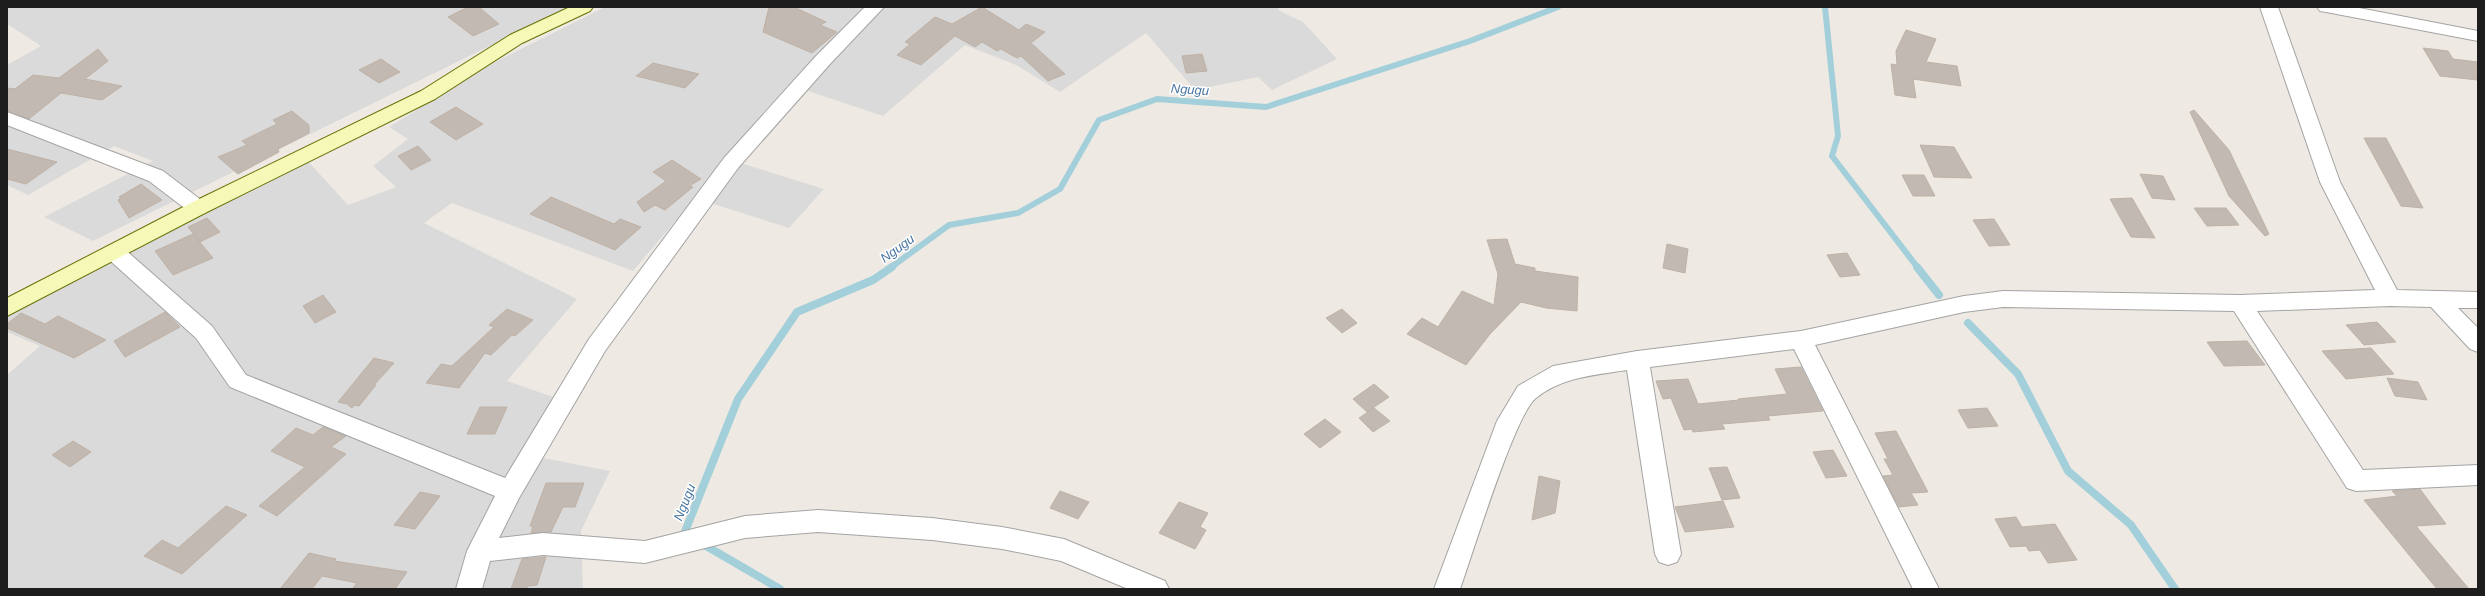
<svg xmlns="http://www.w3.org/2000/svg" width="2485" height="596" font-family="Arial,sans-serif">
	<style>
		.residential { fill: #dbdada }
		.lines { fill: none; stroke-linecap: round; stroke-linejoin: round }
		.stream-far1 { stroke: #a3cfdb; stroke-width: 6 }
		.stream { stroke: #a3cfdb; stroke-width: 8 }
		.building { fill: #c2bab2; stroke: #bfb1a5 }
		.street-casing { stroke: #a4a4a4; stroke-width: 2 }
		.secondary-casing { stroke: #667106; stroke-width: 2 }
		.street { fill: #fff; fill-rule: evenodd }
		.secondary { fill: #f5f8b6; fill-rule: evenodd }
		.labels { text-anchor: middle; stroke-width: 3; stroke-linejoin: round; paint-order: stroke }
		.water-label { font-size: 13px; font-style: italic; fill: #4876a2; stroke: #fff }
	</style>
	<rect width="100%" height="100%" fill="#eeeae3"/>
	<g class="residential">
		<path d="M7,7H569L93,241L44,217L153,161L114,146L28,195L7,185V65L41,46L7,24Z"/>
		<path d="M605,7H1279L1278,10L1303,22L1337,59L1272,90L1258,77L1195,90L1146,33L1060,92L1016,65L965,45L883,116L793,86L728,159L824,189L789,228L695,198L633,271L452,203L424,223L577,299L507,381L556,398L528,455L610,471L581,531L583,589H7V375L40,346L7,332V314L306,159L348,205L396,187L373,166L408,139L389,127L493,63Z"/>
	</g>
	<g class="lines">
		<g class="stream-far1">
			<path d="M1825,7L1838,136L1832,156L1918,268"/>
			<path d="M890,268L949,225L1018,213L1060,189L1099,120L1157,99L1266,107L1470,41L1558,7"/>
		</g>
		<g class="stream">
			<path d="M1917,267L1939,295"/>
			<path d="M1968,323L2018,374L2068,471L2131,525L2175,589"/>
			<path d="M690,537L684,534L738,399L797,312L873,280L892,267"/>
			<path d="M701,543L780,589"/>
		</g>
	</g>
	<g class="building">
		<path d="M468,7H479L499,24L473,36L448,17Z"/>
		<path d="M769,7H794L826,22L820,25L837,32L812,53L763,32Z"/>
		<path d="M982,7L1019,30L1026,24L1045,32L1031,43L1065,74L1048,81L1021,56L1017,58L1001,49L997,51L982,42L975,47L955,36L921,65L897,55L910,44L905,42L935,17L952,24Z"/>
		<path d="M1906,30L1936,39L1926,62L1957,66L1961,86L1913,79L1916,98L1895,95L1891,64L1897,65L1896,51Z"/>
		<path d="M2423,48L2448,51L2453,59L2478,62V80L2440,76Z"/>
		<path d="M98,49L108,61L85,79L122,86L102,100L61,93L29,119L7,111V88L15,89L33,75L59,78Z"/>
		<path d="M1202,54L1207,71L1186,73L1182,56Z"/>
		<path d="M381,59L400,72L379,83L359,70Z"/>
		<path d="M653,63L699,74L685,88L636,76Z"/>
		<path d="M456,107L483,124L456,140L430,122Z"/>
		<path d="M2194,110L2229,150L2269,234L2265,236L2229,196L2190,112Z"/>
		<path d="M292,111L309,125V133L278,149L279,152L238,174L218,157L247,145L242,141L277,124L273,120Z"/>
		<path d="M2364,138H2386L2423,208L2401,206Z"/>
		<path d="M1920,145L1954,147L1972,178L1934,177Z"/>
		<path d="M418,146L431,160L411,170L398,156Z"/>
		<path d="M7,149L57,162L26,184L7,179Z"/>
		<path d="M672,160L701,179L689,186L693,187L665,210L655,205L644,212L637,202L666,181L653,172Z"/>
		<path d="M2140,174L2163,176L2175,200L2152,198Z"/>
		<path d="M1902,175H1924L1935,196H1913Z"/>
		<path d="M141,184L162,200L129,218L118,200L121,198L119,197Z"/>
		<path d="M551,197L614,224L620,219L641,227L615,250L530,214Z"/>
		<path d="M2132,198L2155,238L2131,237L2110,199Z"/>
		<path d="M2194,208H2226L2239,225L2207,226Z"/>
		<path d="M207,218L220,232L200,242L188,227Z"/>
		<path d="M1994,219L2010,245L1989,246L1973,220Z"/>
		<path d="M193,234L213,258L173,275L155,251Z"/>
		<path d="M1507,239L1515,264L1535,268V271L1578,277L1577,311L1546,308L1521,302L1490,334L1466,365L1407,334L1422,318L1438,327L1462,291L1494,305L1498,274L1487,240Z"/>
		<path d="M1667,244L1688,249L1685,273L1663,268Z"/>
		<path d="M1847,253L1860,275L1840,277L1827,255Z"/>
		<path d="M323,295L336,312L315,323L303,306Z"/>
		<path d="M507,309L533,320L515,336L512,335L491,355L485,353L459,388L426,383L441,364L452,366L494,327L489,325Z"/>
		<path d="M1342,309L1357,323L1342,333L1326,318Z"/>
		<path d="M165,312L180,327L125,357L114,341Z"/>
		<path d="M21,313L45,324L58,316L106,340L74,358L7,328V324Z"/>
		<path d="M2377,322L2396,342L2364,345L2346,325Z"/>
		<path d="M2247,341L2265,365L2224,366L2207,342Z"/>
		<path d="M2371,348L2394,374L2346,379L2322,351Z"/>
		<path d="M374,358L394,363L374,385H376L359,406L354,405L352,408L347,404L338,402Z"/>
		<path d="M1801,367L1823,411L1768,416L1770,420L1722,424L1725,429L1693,432L1692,429L1684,430L1671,398L1663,399L1656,381L1688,379L1698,404L1739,400L1738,399L1787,394L1775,369Z"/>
		<path d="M2387,378L2418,382L2427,400L2395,396Z"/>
		<path d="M1374,384L1389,397L1367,412L1353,399Z"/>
		<path d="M480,407H507L495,434H467Z"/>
		<path d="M1374,408L1390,421L1373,432L1359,418Z"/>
		<path d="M1987,408L1998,426L1968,428L1958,410Z"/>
		<path d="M1325,419L1341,432L1320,448L1304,434Z"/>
		<path d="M323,427L346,436L331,447L346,454L277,516L259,506L305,467L271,451L296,428L313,435Z"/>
		<path d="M1896,431L1928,492L1911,493L1918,505L1899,507L1883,476L1893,475L1884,459H1888L1875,433Z"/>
		<path d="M73,441L91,452L70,467L52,455Z"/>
		<path d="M1833,450L1847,476L1826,478L1813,452Z"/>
		<path d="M1727,467L1740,498L1722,500L1709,468Z"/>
		<path d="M1539,476L1560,481L1555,513L1532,520Z"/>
		<path d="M546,483H584L575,507H563L551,532L531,533L533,526H530Z"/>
		<path d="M2420,489L2446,524L2416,526L2469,589H2437L2364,500L2397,496L2392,491Z"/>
		<path d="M1060,491L1089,502L1078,519L1050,508Z"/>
		<path d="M420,492L440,496L415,529L394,525Z"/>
		<path d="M1723,501L1734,527L1685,532L1675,507Z"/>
		<path d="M1179,502L1208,513L1200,527L1206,530L1195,549L1159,533Z"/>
		<path d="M226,506L247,515L182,574L144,556L162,540L178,548Z"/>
		<path d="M2016,517L2022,527L2055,524L2077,560L2048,563L2040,550L2029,551L2026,546L2010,547L1995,519Z"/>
		<path d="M309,553L336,559L334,561L407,572L395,589H352L357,583L322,576L312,589H280Z"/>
		<path d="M546,557L537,585L528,586L526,589H511L522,559Z"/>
	</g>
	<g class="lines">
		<g class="street-casing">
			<g id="street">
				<path d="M865,7H884L830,64L738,168L605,351L519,498L499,538L543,533L645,541L745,516L818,510L932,518L1002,527L1064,539L1165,581L1169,589H1128L1061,561L1002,549L932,540L818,532L745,538L645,563L543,555L490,561L482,589H456L467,551L495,496L230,387L196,338L106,257L103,252L106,247L114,244L122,247L212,326L246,375L505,478L589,339L724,158L816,56Z"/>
				<path d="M2260,7H2278L2340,182L2397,290L2478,292V308H2458L2478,328V352L2470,349L2431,307L2390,306L2257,311L2363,470L2478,465V485L2356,491L2347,488L2234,311L2003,307L1964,312L1815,345L1939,589H1913L1794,349L1650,367L1681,554L1677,562L1668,565L1659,562L1655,554L1627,370C1595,375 1562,377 1536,398C1515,414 1472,556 1460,589H1434L1497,421L1518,386L1553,366L1637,351L1801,331L1964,296L2003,291L2240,295L2375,290L2320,182Z"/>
				<path d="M2317,7H2354L2478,31V41L2326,12L2320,11Z"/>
				<path d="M7,112L163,171L205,203L208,208L205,213L198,215L191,213L149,181L7,125Z"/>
			</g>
		</g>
		<g class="secondary-casing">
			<path id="secondary" d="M570,7H593L590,11L522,43L435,99L205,213L7,316V298L191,203L421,91L510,35Z"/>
		</g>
		<use href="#street" class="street"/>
		<use href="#secondary" class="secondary"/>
	</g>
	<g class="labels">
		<g class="water-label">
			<text transform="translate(1190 89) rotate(4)" y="5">Ngugu</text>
			<text transform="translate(897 248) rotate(-36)" y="5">Ngugu</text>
			<text transform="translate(684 502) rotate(-68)" y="5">Ngugu</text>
		</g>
	</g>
	<rect width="2485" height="596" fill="none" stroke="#1d1d1d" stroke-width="16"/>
</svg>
